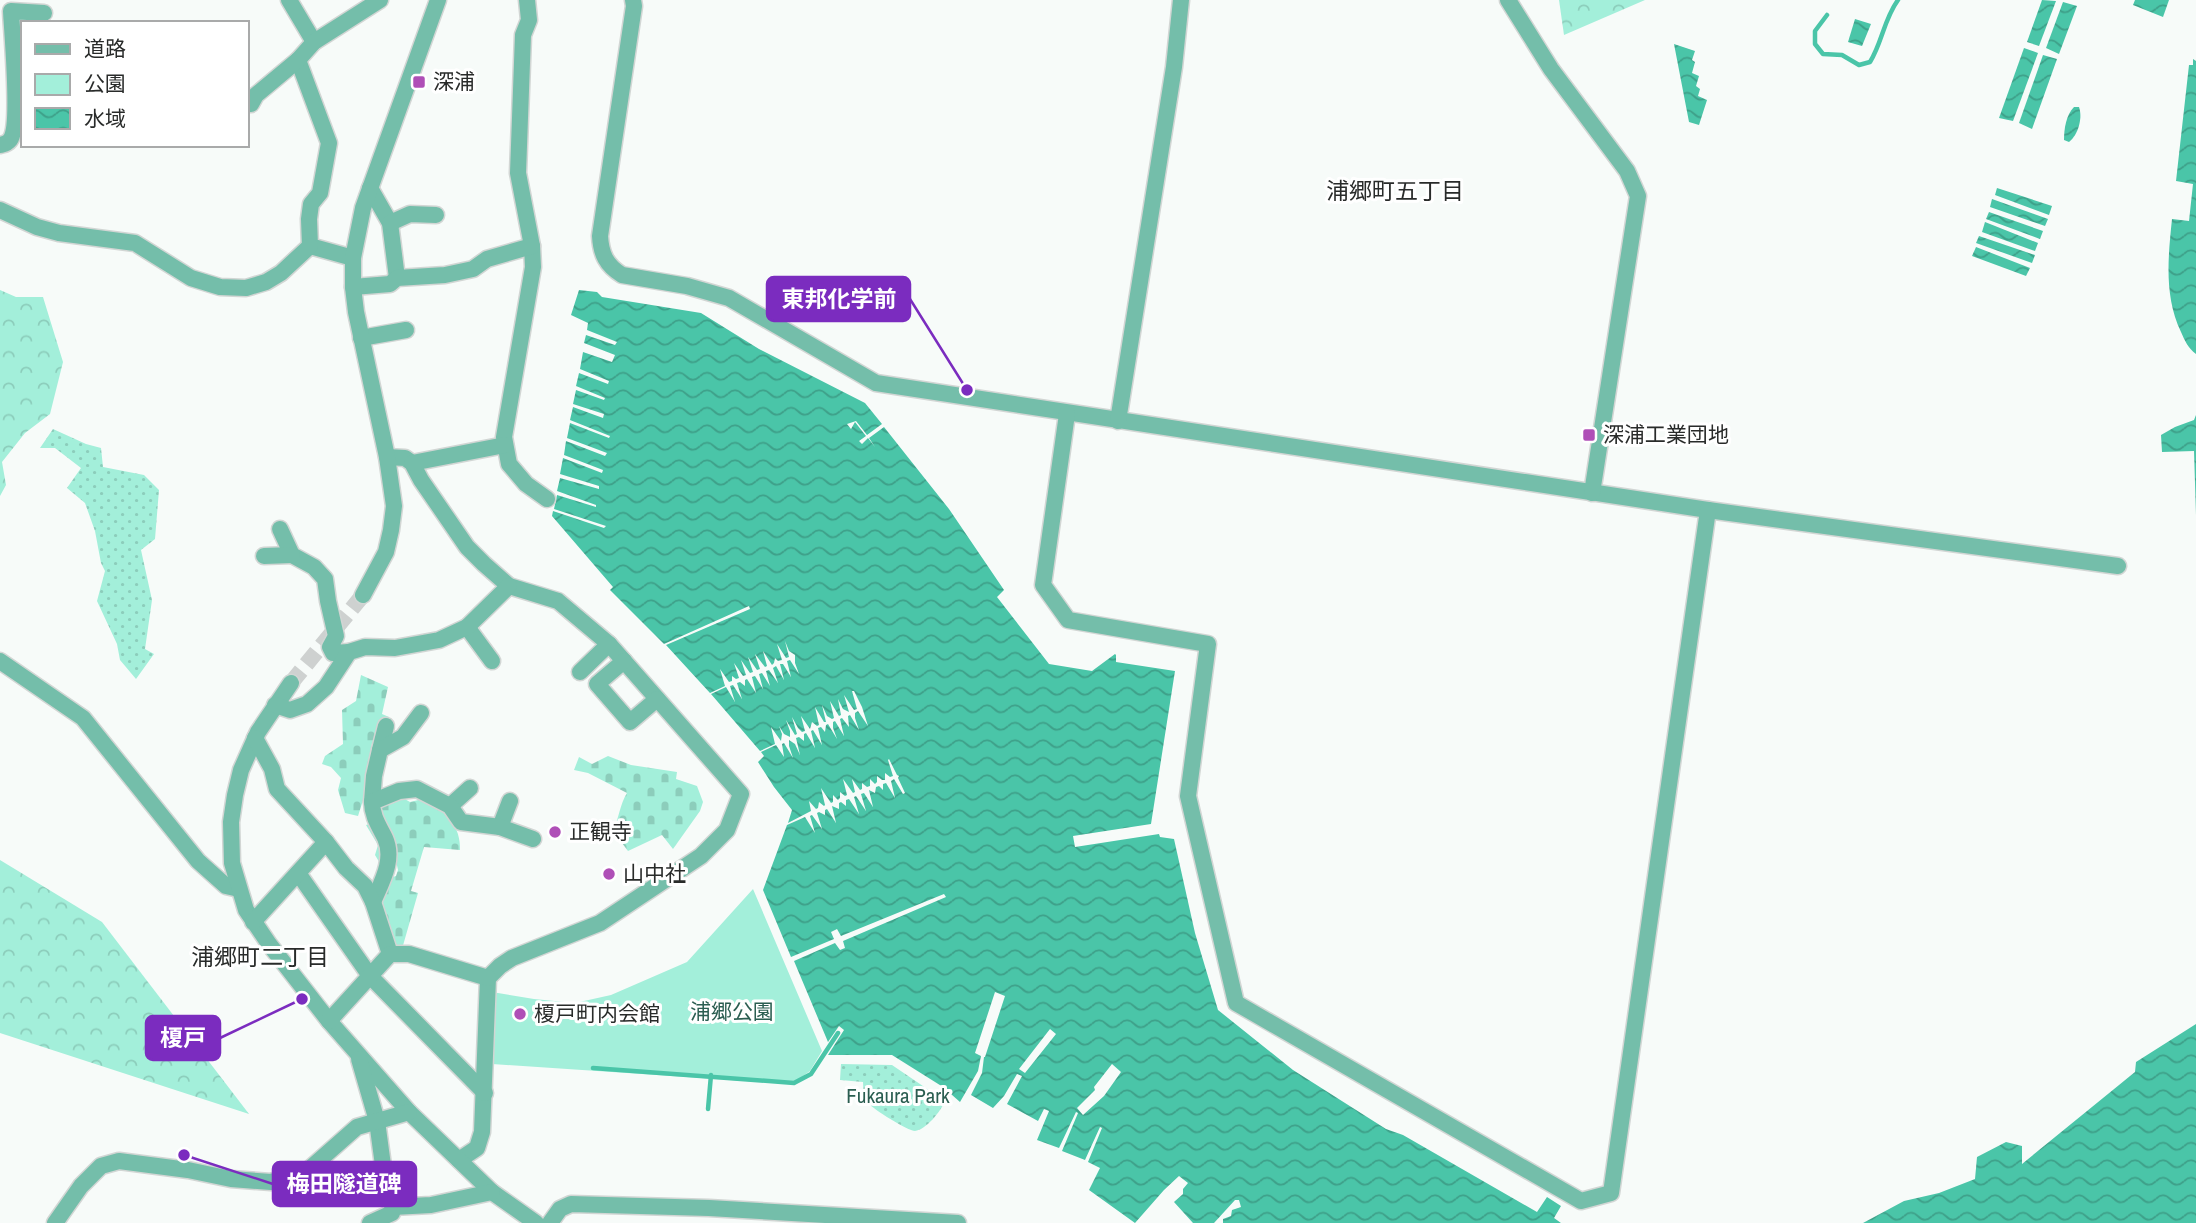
<svg xmlns="http://www.w3.org/2000/svg" width="2196" height="1223" font-family="'Archivo Narrow','Noto Sans JP',sans-serif">
	<style>
		.grass { fill: url(#grass-dots) }
		.forest { fill: url(#forest-crowns) }
		.cemetery { fill: url(#cemetery-stones) }
		.park { fill: #a3efda }
		.water { fill: url(#water-waves); fill-rule: evenodd }
		.lines { fill: none; stroke-linecap: round; stroke-linejoin: round }
		.stream { stroke: #4ac5a8; stroke-width: 4.5 }
		.minor-tunnel { stroke: #ced1d0; stroke-width: 16; stroke-dasharray: 16 8; stroke-linecap: butt }
		.minor-casing { stroke: #d2d6d4; stroke-width: 19 }
		.minor { stroke: #74beaa; stroke-width: 16 }
		.poi-dot { fill: #af4fb7; stroke: #fff; stroke-width: 2.5 }
		.labels { text-anchor: middle; stroke-width: 6; stroke-linejoin: round; paint-order: stroke }
		.poi-label { font-size: 21px; fill: #292b2a; stroke: #fff; text-anchor: start }
		.park-label { font-size: 21px; fill: #2b5e51; stroke: #fff }
		.neighbourhood-label { font-size: 23px; fill: #292b2a; stroke: #fff }
		.leader { fill: none; stroke: #7b2cbf; stroke-width: 2.5 }
		.callout-dot { fill: #7b2cbf; stroke: #fff; stroke-width: 2.5 }
		.callout { fill: #7b2cbf; stroke: #7b2cbf; stroke-width: 2.5 }
		.callout-label { font-size: 23px; text-anchor: middle; font-weight: bold; fill: #fff }
	</style>
	<defs>
		<pattern id="grass-dots" width="8" height="8" patternUnits="userSpaceOnUse" patternTransform="scale(1.75)"><rect width="8" height="8" fill="#a3efda"/><path d="M2 2h.1M6 6h.1" fill="none" stroke="#8ccdbb" stroke-width="1.8" stroke-linecap="round"/></pattern>
		<pattern id="forest-crowns" width="20" height="18" patternUnits="userSpaceOnUse" patternTransform="scale(1.75)"><rect width="20" height="18" fill="#a3efda"/><path d="M2 6a3 3 0 1 1 6 0M12 15a3 3 0 1 1 6 0" fill="none" stroke="#8ccdbb"/></pattern>
		<pattern id="cemetery-stones" width="16" height="16" patternUnits="userSpaceOnUse" patternTransform="scale(1.75)"><rect width="16" height="16" fill="#a3efda"/><path d="M2 7V4a2 2 0 0 1 4 0v3zM10 15v-3a2 2 0 0 1 4 0v3z" fill="#8ccdbb"/></pattern>
		<pattern id="water-waves" width="16" height="10" patternUnits="userSpaceOnUse" patternTransform="scale(1.75)"><rect width="16" height="10" fill="#4ac5a8"/><path d="M0 5q4-4 8 0t8 0" fill="none" stroke="#3ea089"/></pattern>
	</defs>
	<rect width="100%" height="100%" fill="#f7fbf9"/>
	<g class="grass">
		<path d="M53,429L86,444L101,448L103,467L144,475L159,490L155,539L141,550L152,600L145,649L154,654L136,679L120,660L117,644L97,601L105,571L101,563L95,531L85,503L67,488L81,468L55,448H40Z"/>
		<path d="M841,1064L892,1065L945,1101C941,1111 926,1130 915,1131C908,1131 873,1109 868,1103C864,1096 863,1089 863,1082L840,1080Z"/>
	</g>
	<g class="forest">
		<path d="M1559,0H1645L1564,35Z"/>
		<path d="M0,290L16,297H43L63,362L50,414L25,433L2,462L6,485L0,496Z"/>
		<path d="M0,860L102,922L249,1114L0,1033Z"/>
	</g>
	<g class="cemetery">
		<path d="M361,675L388,687L382,714L389,717L379,745L372,743L366,791L358,816L345,813L338,790L341,778L331,767L322,764L325,756L343,744L342,710L356,701Z"/>
		<path d="M608,756L631,765L677,772L676,779L697,786L703,802L700,811L673,849L662,835L628,851L613,831C619,818 620,804 627,793L588,773L574,770L579,757L592,764Z"/>
		<path d="M403,798L410,802L427,798C446,810 461,827 460,850L424,847L411,891L418,893L402,949L394,948L378,901L387,879L396,876L398,870L396,861L381,865L375,855L378,845L366,825L373,823L379,807Z"/>
	</g>
	<path class="park" d="M753,889L822,1051L810,1071L792,1084L492,1064V992L534,999L575,1003L611,995L687,962Z"/>
	<g class="water">
		<path d="M2042,0L2056,1L2039,46L2027,42Z"/>
		<path d="M2135,0H2169L2163,17L2133,5Z"/>
		<path d="M2063,2L2077,6L2059,54L2046,48Z"/>
		<path d="M1855,19L1871,24L1862,46L1848,42Z"/>
		<path d="M1674,44L1695,51L1692,60L1695,62L1692,73L1699,76L1696,86L1700,89L1698,96L1707,100L1699,125L1689,122Z"/>
		<path d="M2024,48L2038,53L2013,121L1999,118Z"/>
		<path d="M2043,55L2057,59L2032,129L2019,123Z"/>
		<path d="M2193,59L2196,61V354C2188,348 2185,341 2181,332C2164,296 2168,258 2172,219L2189,221L2193,184L2176,181L2189,65H2193Z"/>
		<path d="M2074,107H2079C2083,118 2078,135 2069,142L2064,140C2064,129 2066,115 2074,107Z"/>
		<path d="M1997,188L2052,206L2049,215L1995,195Z"/>
		<path d="M1992,199L2048,219L2045,226L1990,207Z"/>
		<path d="M1989,212L2043,231L2040,239L1986,219Z"/>
		<path d="M1985,222L2038,243L2035,251L1982,232Z"/>
		<path d="M1979,236L2035,255L2032,263L1976,243Z"/>
		<path d="M1976,247L2030,268L2026,276L1972,256Z"/>
		<path d="M579,290L597,292L602,297L701,313L759,349L865,403L882,424L867,435L856,421L847,424L851,429L855,422L866,436L859,441L862,444L868,438L875,447L869,438L884,427L949,509L1004,590L997,597L1049,664L1092,671L1115,654L1116,655V662L1175,671L1151,824L1073,836L1075,847L1159,834L1160,837L1174,839L1195,933L1218,1010L1293,1070L1386,1129L1403,1135L1537,1212L1547,1197L1561,1206L1554,1218L1561,1223H1223V1219L1231,1216L1232,1210L1241,1207L1239,1200H1235L1214,1223H1193L1174,1202L1183,1194V1189L1188,1183L1179,1176L1164,1190L1135,1223L1089,1190L1100,1168L1088,1162L1102,1128L1100,1127L1085,1160L1062,1151L1078,1113L1076,1112L1059,1148L1037,1140L1049,1111L1044,1109L1038,1121L1007,1104L1022,1076L1017,1074L1004,1096L993,1108L971,1095L982,1073L984,1057H985L1005,996L995,992L975,1053L981,1056L978,1071L960,1102L943,1087L892,1055H828L844,1030L839,1026L828,1042L794,961L835,943L840,950L845,948L843,941L946,897L944,894L841,936L837,929L831,932L834,939L791,957L763,890L787,825L805,817L815,833L810,816L812,815L822,829L817,813L819,812L825,815V810L827,809L836,823L832,806L839,809V803L841,802L846,806V800L849,799L859,814L854,797L856,796L866,811L861,794L864,793L873,807L869,790L875,793L876,787L879,786L883,790V784L886,783L895,798L891,781L894,779L903,794L905,793L898,778L899,776L897,775L889,759L888,760L893,776L890,777L885,773V780H882L877,776V782L875,784L870,779V786L867,787L862,783V789L860,790L852,779L855,792L853,793L843,779L847,795L845,796L840,792V798L838,800L833,795V802L831,803L821,788L825,805L824,806L819,802L818,808L816,809L809,801L811,811L788,823L792,810L774,787L758,762L764,756L761,752L776,745L784,757L782,744L784,743L793,758L789,746V740L795,744L800,755L796,738L799,737L804,741V734L806,733L815,748L811,731L813,730L822,745L818,728L821,727L825,732L826,725L828,724L837,739L833,728V722L835,721L844,736L840,719L842,718L849,727L848,716L850,715L859,730L855,718V713L858,711L868,726L862,707L854,691H852L857,709L854,710L844,695L849,712L843,709L838,699L841,715L839,716L830,701L834,718L832,719L827,716L822,705L826,722H824L815,707L819,725L817,726L812,722L810,729L801,716L805,731L802,732L798,728L792,717L797,734L795,735L786,720L790,731V737L784,734L779,726L782,734L781,741L771,727L775,744L760,751L711,694L726,687L735,702L730,686L733,685L742,699L737,683L740,682L745,686V680L747,679L756,693L752,677L755,676L763,689L759,674L762,673L770,686L766,671L769,670L778,683L773,668L776,666L784,680L780,664H783L791,677L787,661L790,660L799,674L795,663V655L789,651L785,641L789,657L786,658L777,644L782,660L778,661L775,658L774,663L772,665L763,651L767,666L765,667L755,654L760,669L757,670L748,657L753,672L750,673L741,660L746,675L743,676L734,663L739,678L736,679L732,676V681L729,682L720,669L725,686L710,693L666,645L750,609L749,606L664,644L610,590L613,587L552,516L553,511L604,528L606,526L554,509L557,495L596,507V505L557,491L560,478L599,489V486L560,474L563,458L602,473L603,470L564,455L566,441L605,456L607,453L567,438L570,423L609,438L610,436L570,420L573,407L603,418L604,414L573,404L576,390L604,400L605,398L576,386L579,373L608,384L609,381L580,369L583,352L612,362L615,355L584,343L586,335L615,345L617,342L587,330L588,323L571,315ZM1050,1029L1056,1034L1025,1073L1019,1069ZM1112,1064L1121,1072L1104,1096L1083,1115L1077,1108L1095,1090L1094,1087Z"/>
		<path d="M2196,415V515L2194,451L2162,452L2161,435L2175,427L2194,420Z"/>
		<path d="M2196,1024V1223H1863L1904,1201L1939,1193L1975,1179L1977,1157L2006,1142L2022,1146V1164L2135,1072L2136,1062Z"/>
	</g>
	<g class="lines">
		<g class="stream">
			<path d="M1827,15L1815,31V44L1823,54L1842,55L1859,65L1870,62C1882,43 1884,19 1898,0"/>
			<path d="M593,1068L794,1083L811,1074L838,1033"/>
			<path d="M708,1109L711,1075"/>
		</g>
		<path class="minor-tunnel" d="M291,683L363,595"/>
		<g class="minor-casing">
			<g id="minor">
				<path d="M289,0L314,42"/>
				<path d="M527,0L529,20L523,35L518,173L532,246L533,267L504,437L509,464L526,484L547,499"/>
				<path d="M633,0L634,6L600,236C601,254 606,265 622,275L687,286L729,298L876,383L1708,510L2118,566"/>
				<path d="M1508,0L1551,69L1627,171L1638,196L1592,493"/>
				<path d="M298,60L329,143L320,193L311,204L309,219L310,246L353,258"/>
				<path d="M247,104H251L256,95L298,60L314,42L380,0"/>
				<path d="M0,145C4,144 7,144 10,140C21,126 12,34 11,11L44,13"/>
				<path d="M370,188L390,223L397,278"/>
				<path d="M0,210L37,227L59,233L135,243L191,278L220,287L246,288L266,282L281,273L310,246"/>
				<path d="M390,223L410,214L436,215"/>
				<path d="M353,287L390,284L397,278L445,275L473,269L487,259L532,246"/>
				<path d="M361,338L406,330"/>
				<path d="M1067,414L1043,585L1068,620L1208,644L1188,796L1236,1003L1581,1201L1611,1193L1708,510"/>
				<path d="M1118,421L1174,67L1181,0"/>
				<path d="M387,457L405,458L412,463L421,480L467,547L484,564L509,586L558,601L609,644L741,794L727,830L701,856L600,923L512,958L500,966L488,978L482,1132L477,1148L459,1160"/>
				<path d="M412,463L505,445"/>
				<path d="M280,529L292,555L314,567L325,579L328,601L336,636L330,647L333,653L349,652"/>
				<path d="M264,556L292,555"/>
				<path d="M363,595L386,552L391,530L394,506L387,457L356,312L353,287V258L363,208L438,0"/>
				<path d="M467,627L492,661"/>
				<path d="M0,661L83,718L198,861L226,886L239,889"/>
				<path d="M624,661L597,684L630,722L657,699"/>
				<path d="M580,672L609,644"/>
				<path d="M291,683L258,732L241,770L235,795L231,822L232,863L246,910L269,944L329,1021L409,1112L492,1192L536,1223"/>
				<path d="M275,705L290,710L307,704L326,687L349,652L365,647L395,648L439,640L467,627L509,586"/>
				<path d="M255,738L272,769L277,789L326,842"/>
				<path d="M380,750L386,726"/>
				<path d="M372,802L374,776L380,750L403,737L421,713"/>
				<path d="M450,806L470,788"/>
				<path d="M500,827L510,801"/>
				<path d="M298,873L370,976L485,1093"/>
				<path d="M373,902C381,883 395,860 385,838C379,826 372,816 372,802L399,791L417,789L450,806L461,822L500,827L533,839"/>
				<path d="M253,922L326,842L346,868L365,886L373,902L390,954"/>
				<path d="M329,1021L390,954H409L488,978"/>
				<path d="M359,1059L377,1121L387,1195L393,1207L431,1205L492,1192"/>
				<path d="M55,1223L81,1186L101,1166L119,1161L188,1170L231,1179L271,1182L306,1172L357,1127L409,1112"/>
				<path d="M370,1223L392,1213L393,1207"/>
				<path d="M550,1223L560,1209L571,1204L709,1208L958,1223"/>
			</g>
		</g>
		<use href="#minor" class="minor"/>
	</g>
	<g class="poi-dot">
		<rect x="412" y="75" width="14" height="14" rx="3.5"/>
		<rect x="1582" y="428" width="14" height="14" rx="3.5"/>
		<circle cx="555" cy="832" r="7"/>
		<circle cx="609" cy="874" r="7"/>
		<circle cx="520" cy="1014" r="7"/>
	</g>
	<g class="labels">
		<g class="poi-label">
			<text x="433" y="89">深浦</text>
			<text x="1603" y="442">深浦工業団地</text>
			<text x="569" y="839">正観寺</text>
			<text x="623" y="881">山中社</text>
			<text x="534" y="1021">榎戸町内会館</text>
		</g>
		<g class="park-label">
			<text x="732" y="1019">浦郷公園</text>
			<text x="898" y="1103">Fukaura Park</text>
		</g>
		<g class="neighbourhood-label">
			<text x="1395" y="199">浦郷町五丁目</text>
			<text x="260" y="965">浦郷町二丁目</text>
		</g>
	</g>
	<path class="leader" d="M967 390L910 299M302 999L220 1038M184 1155L273 1184"/>
	<g class="callout-dot">
		<circle cx="967" cy="390" r="7"/>
		<circle cx="302" cy="999" r="7"/>
		<circle cx="184" cy="1155" r="7"/>
	</g>
	<g class="callout">
		<rect x="767" y="277" width="143" height="44" rx="7"/>
		<rect x="146" y="1016" width="74" height="44" rx="7"/>
		<rect x="273" y="1162" width="143" height="44" rx="7"/>
	</g>
	<g class="callout-label">
		<text x="839" y="307">東邦化学前</text>
		<text x="183" y="1046">榎戸</text>
		<text x="344" y="1192">梅田隧道碑</text>
	</g>
	<rect x="21" y="21" width="228" height="126" fill="#ffffff" stroke="#a9aaaa" stroke-width="2"/>
	<rect x="35" y="44" width="35" height="10" fill="#74beaa" stroke="#a9aaaa" stroke-width="2"/>
	<text x="84" y="56" font-size="21" fill="#292b2a">道路</text>
	<rect x="35" y="74" width="35" height="21" fill="#a3efda" stroke="#a9aaaa" stroke-width="2"/>
	<text x="84" y="91" font-size="21" fill="#292b2a">公園</text>
	<rect x="35" y="108" width="35" height="21" fill="url(#water-waves)" stroke="#a9aaaa" stroke-width="2"/>
	<text x="84" y="126" font-size="21" fill="#292b2a">水域</text>
</svg>
